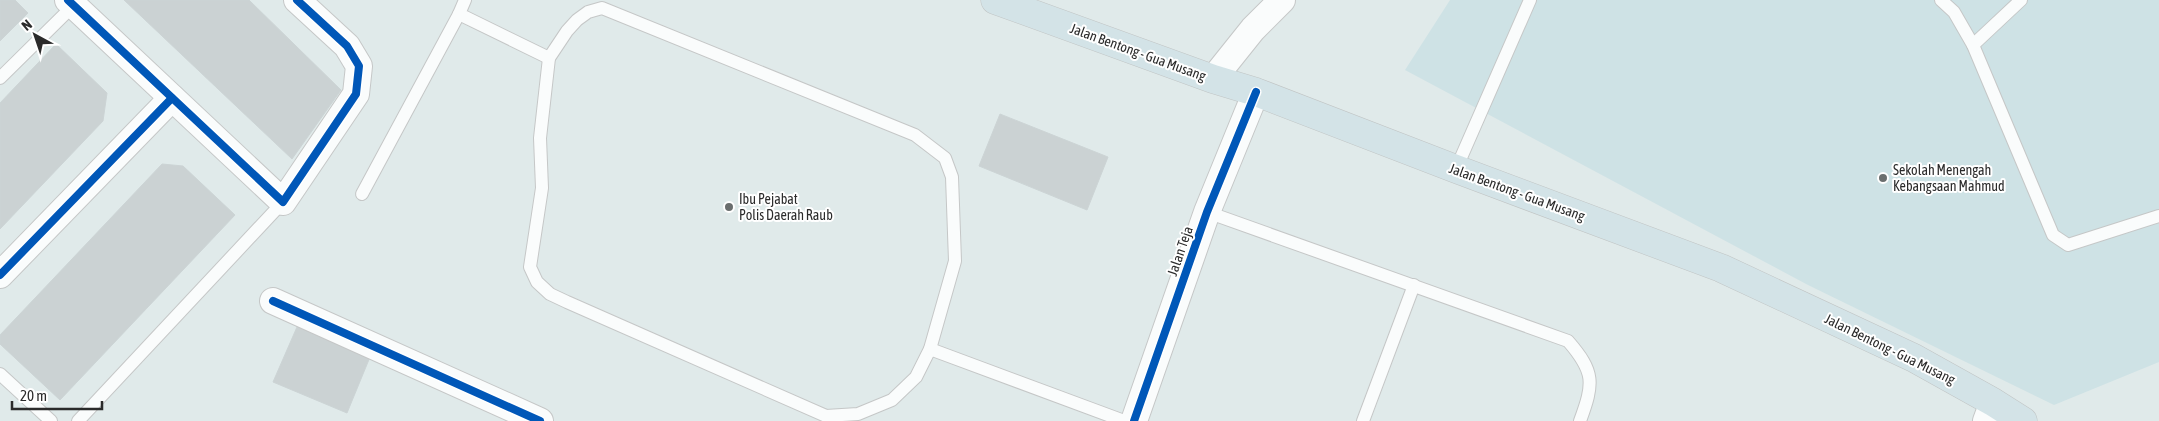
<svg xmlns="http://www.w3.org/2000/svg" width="2159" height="421" font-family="'Asap Condensed',sans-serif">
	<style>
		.education { fill: #cee2e5 }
		.building { fill: #cbd2d3; stroke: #ccd4d5 }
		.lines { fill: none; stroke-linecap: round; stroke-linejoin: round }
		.service-casing { stroke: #c5c7c7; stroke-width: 14 }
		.minor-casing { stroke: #c5c7c7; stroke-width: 28 }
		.primary-casing { stroke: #c1c5c5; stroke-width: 29 }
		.service { stroke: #fafcfc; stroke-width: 12 }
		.minor { stroke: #fafcfc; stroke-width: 26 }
		.primary { stroke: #d3e3e7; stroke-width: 28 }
		.cycleway-casing { stroke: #fff; stroke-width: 11 }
		.cycleway { stroke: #0057b8; stroke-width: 8 }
		.poi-dot { fill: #6a6e6e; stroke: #fff; stroke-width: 2 }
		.labels { text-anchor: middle; stroke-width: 4; stroke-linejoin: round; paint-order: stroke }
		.street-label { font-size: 14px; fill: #2b2b2b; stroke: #fff }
		.poi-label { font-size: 14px; fill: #2b2b2b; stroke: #fff; text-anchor: start }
	</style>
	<rect width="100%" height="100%" fill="#e0eaea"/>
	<path class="education" d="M1450,0H2159V362L2054,405L1808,285L1405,70Z"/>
	<g class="building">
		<path d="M0,0H15L28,13L0,41Z"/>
		<path d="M124,0H249L341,90L292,159Z"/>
		<path d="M56,44L107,93L103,121L0,229V103Z"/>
		<path d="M1000,114L1108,157L1087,210L979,166Z"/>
		<path d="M162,164L183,166L235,215L60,400L0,344V335Z"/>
		<path d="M297,327L370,357L347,413L273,382Z"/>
	</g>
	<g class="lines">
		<g class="service-casing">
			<g id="service">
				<path d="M465,0L459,14L549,58"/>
				<path d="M1941,0L1954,12L1973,45L2053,235L2068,245L2159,216"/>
				<path d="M602,8L915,135L945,158L952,177L955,261L930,349L916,377L892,400L858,414L826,416L567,302L550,294L537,282L530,267L542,188L540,138L549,58L567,31L577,20L588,12Z"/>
				<path d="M1973,45L2021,0"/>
				<path d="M0,78L74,5"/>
				<path d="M1456,169L1530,0"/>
				<path d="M362,194L459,14"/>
				<path d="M1207,212L1568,341C1595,372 1594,383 1580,421"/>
				<path d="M930,349L1124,421"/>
				<path d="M0,374L51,421"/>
				<path d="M78,421L283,202"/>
				<path d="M1363,421L1414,285"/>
			</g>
		</g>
		<g class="minor-casing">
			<g id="minor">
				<path d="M68,0L283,202L356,94L359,66L347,46L297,0"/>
				<path d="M1213,79L1253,29L1282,0"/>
				<path d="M0,275L172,98"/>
				<path d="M273,301L540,421"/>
				<path d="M1134,421L1207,212L1256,92"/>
				<path d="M1986,421L1993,402"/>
			</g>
		</g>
		<g class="primary-casing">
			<path id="primary" d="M995,0L1213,79L1256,92L1456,169L1721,268L1914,358L1993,402L2023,421"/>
		</g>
		<use href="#service" class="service"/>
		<use href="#minor" class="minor"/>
		<use href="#primary" class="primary"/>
		<g class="cycleway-casing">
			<g id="cycleway">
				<path d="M68,0L283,202L356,94L359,66L347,46L297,0"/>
				<path d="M0,275L172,98"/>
				<path d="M273,301L540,421"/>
				<path d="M1134,421L1207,212L1256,92"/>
			</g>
		</g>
		<use href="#cycleway" class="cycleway"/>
	</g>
	<g class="poi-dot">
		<circle cx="1883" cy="178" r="5"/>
		<circle cx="729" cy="207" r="5"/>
	</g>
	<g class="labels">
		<g class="street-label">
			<text transform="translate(1138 52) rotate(20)" y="5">Jalan Bentong - Gua Musang</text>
			<text transform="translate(1517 192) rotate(20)" y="5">Jalan Bentong - Gua Musang</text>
			<text transform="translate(1180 251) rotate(-71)" y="5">Jalan Teja</text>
			<text transform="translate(1890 349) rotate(26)" y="5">Jalan Bentong - Gua Musang</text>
		</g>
		<g class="poi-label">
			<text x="1893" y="175">Sekolah Menengah<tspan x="1893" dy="16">Kebangsaan Mahmud</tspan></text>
			<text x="739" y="204">Ibu Pejabat<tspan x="739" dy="16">Polis Daerah Raub</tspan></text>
		</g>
	</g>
	<g transform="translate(35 35) rotate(320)" stroke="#ffffff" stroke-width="4" paint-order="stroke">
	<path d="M0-4L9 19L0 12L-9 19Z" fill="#2b2b2b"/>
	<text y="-8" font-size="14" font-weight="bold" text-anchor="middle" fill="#2b2b2b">N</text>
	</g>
	<path d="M12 401v8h90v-8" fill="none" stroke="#2b2b2b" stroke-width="2.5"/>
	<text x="20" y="401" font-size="15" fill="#2b2b2b" stroke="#ffffff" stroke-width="4" paint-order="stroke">20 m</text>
</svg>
